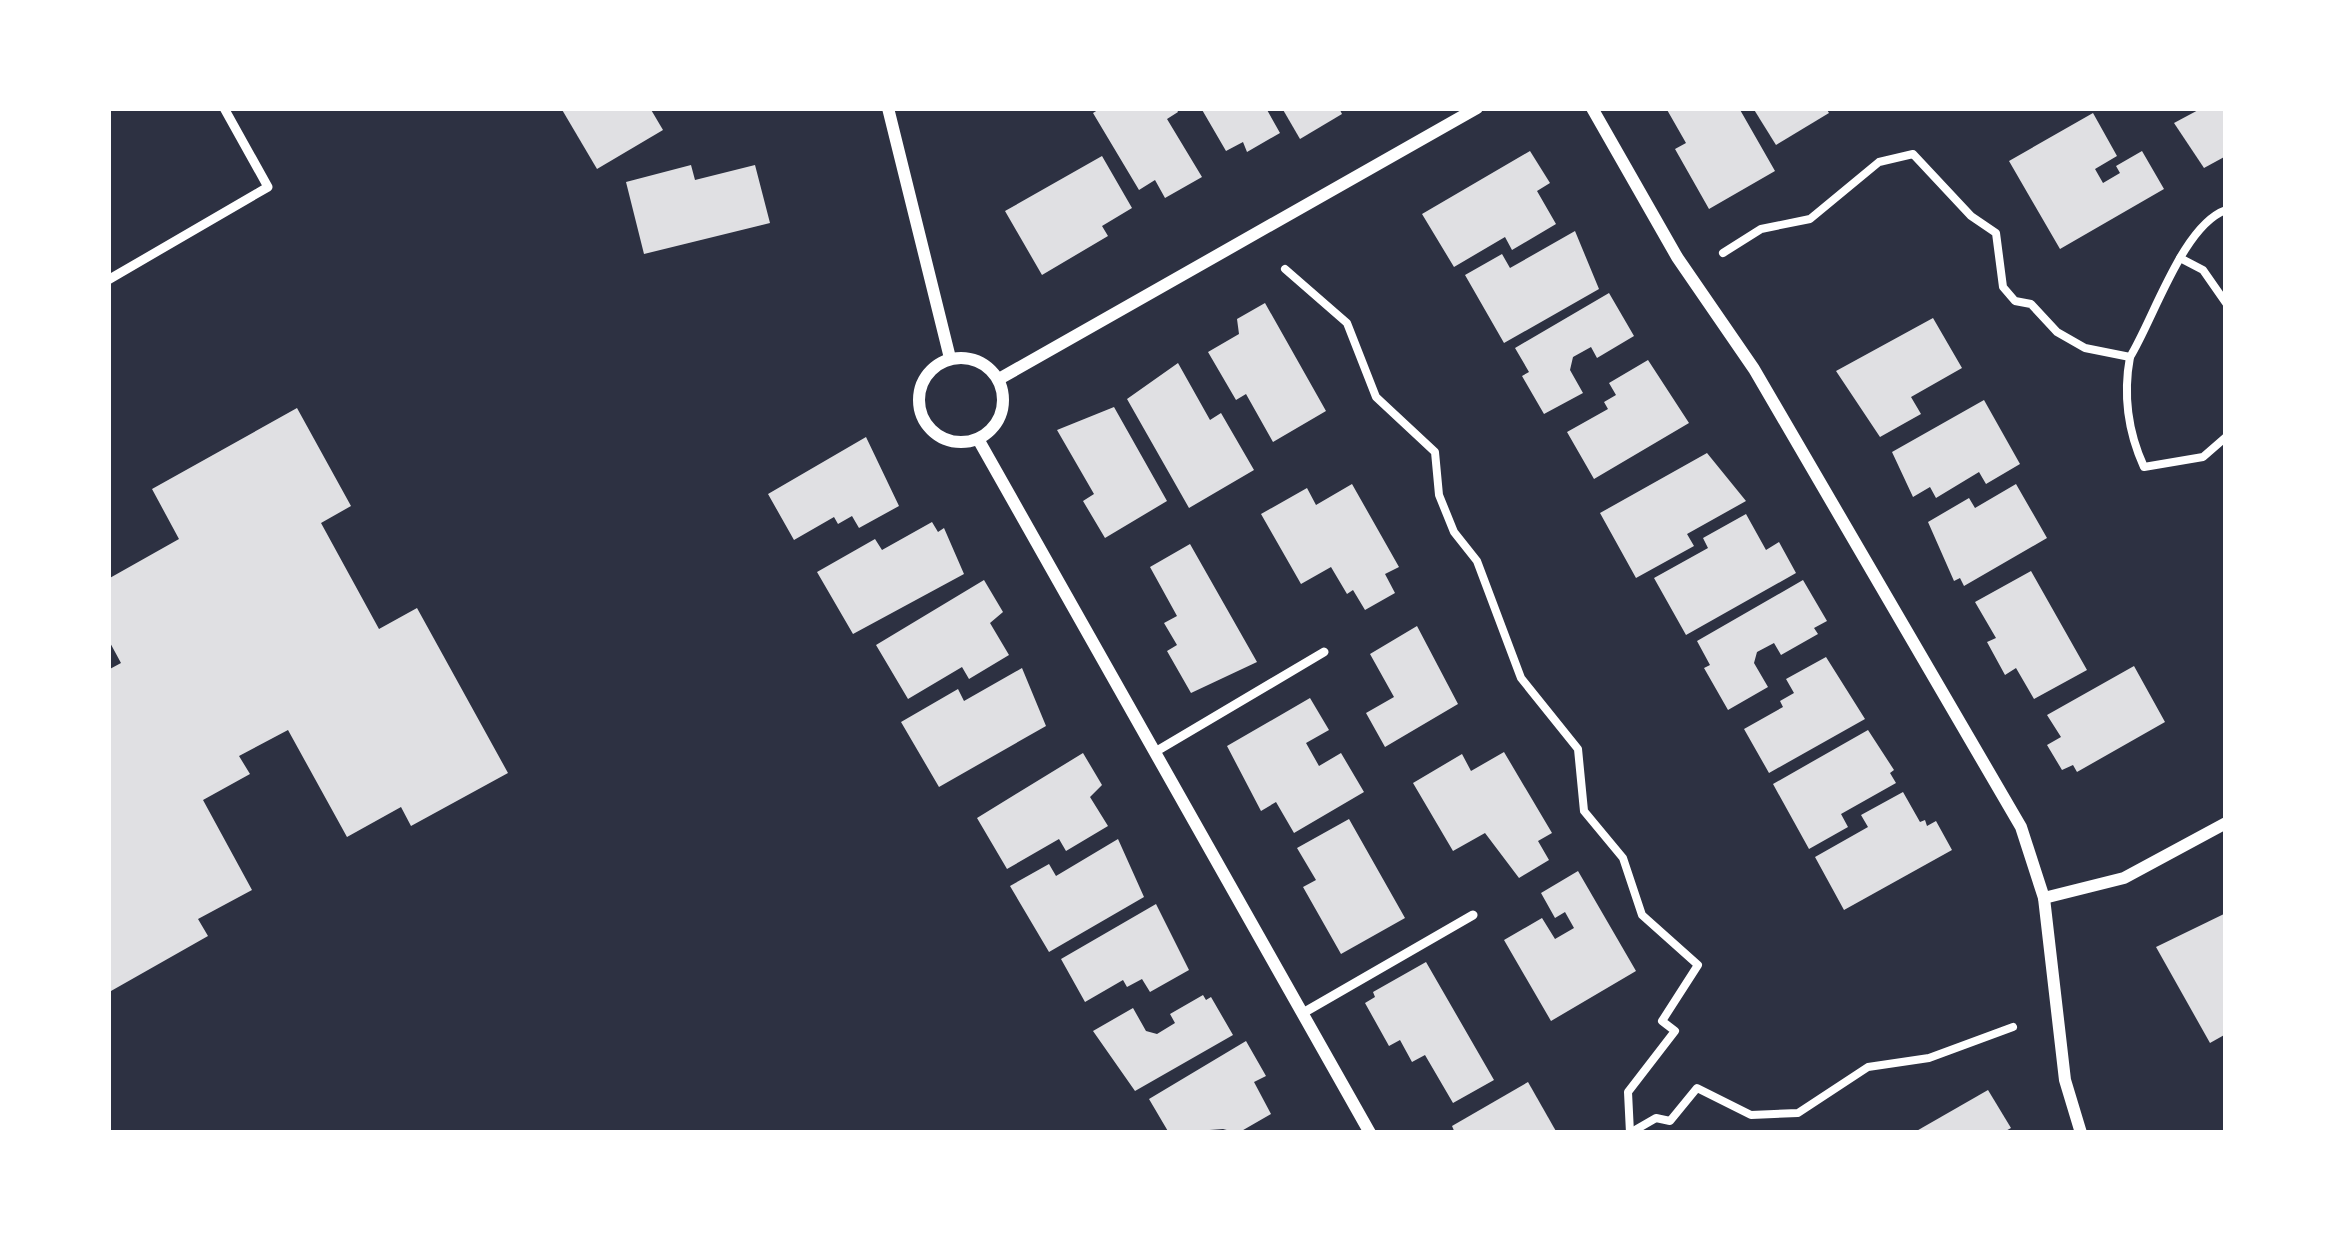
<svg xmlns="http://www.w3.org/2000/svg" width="2334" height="1241" font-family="Literata,serif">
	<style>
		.building { fill: #e0e0e3 }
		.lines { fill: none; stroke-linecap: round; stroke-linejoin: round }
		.path { stroke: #fff; stroke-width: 8 }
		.service { stroke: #fff; stroke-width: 9 }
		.minor { stroke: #fff; stroke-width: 12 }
	</style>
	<rect width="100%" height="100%" fill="#2d3142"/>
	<g class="building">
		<path d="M561,108H650L663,130L597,169Z"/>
		<path d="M1101,108H1176L1178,112L1167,119L1202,177L1165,198L1155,180L1139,190L1093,113Z"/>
		<path d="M1201,108H1266L1280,133L1247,152L1243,142L1226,151Z"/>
		<path d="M1282,108H1339L1342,114L1300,139Z"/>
		<path d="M1666,108H1739L1775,171L1709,209L1675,149L1686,143Z"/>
		<path d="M1753,108H1826L1829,113L1776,145Z"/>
		<path d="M2202,108H2226V156L2204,168L2174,123Z"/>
		<path d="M2093,113L2117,156L2095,169L2103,183L2120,173L2116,166L2142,151L2164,189L2060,249L2009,161Z"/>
		<path d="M1530,151L1550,183L1537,191L1556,224L1512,250L1505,237L1454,267L1422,214Z"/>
		<path d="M1102,156L1132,208L1102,226L1108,236L1042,275L1005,211Z"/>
		<path d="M691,165L695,180L755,165L770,223L644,254L626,182Z"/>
		<path d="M1575,231L1599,289L1504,343L1465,275L1502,254L1510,268Z"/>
		<path d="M1609,293L1634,336L1597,358L1591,347L1573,357L1570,370L1583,393L1544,414L1522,376L1529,372L1515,348Z"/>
		<path d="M1265,303L1326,411L1273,442L1246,394L1236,400L1208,352L1239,334L1237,319Z"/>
		<path d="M1933,318L1962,368L1911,397L1921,414L1880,437L1836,371Z"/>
		<path d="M1648,360L1689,423L1594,479L1567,432L1608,409L1604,402L1616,395L1609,383Z"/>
		<path d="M1178,363L1210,420L1221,413L1254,470L1189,508L1127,399Z"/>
		<path d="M1984,400L2020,464L1986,484L1979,472L1936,498L1930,487L1913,497L1892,452Z"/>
		<path d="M1114,407L1167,501L1105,538L1083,501L1094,494L1057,430Z"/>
		<path d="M297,408L351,506L321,523L379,629L417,608L508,773L411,826L401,807L347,837L288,730L239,756L250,774L203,800L252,890L198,919L208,936L111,991L108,670L121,663L108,639V579L179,539L152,489Z"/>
		<path d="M866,437L899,506L859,528L852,516L838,524L834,517L794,540L768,494Z"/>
		<path d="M1707,453L1746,501L1687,534L1694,546L1636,578L1600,513Z"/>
		<path d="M1352,484L1399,567L1385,574L1395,593L1365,610L1353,590L1347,594L1331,567L1301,584L1261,514L1307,488L1316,505Z"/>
		<path d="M2016,484L2047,538L1964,586L1960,578L1954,581L1928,522L1969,498L1975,508Z"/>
		<path d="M1746,514L1766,550L1779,542L1796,573L1686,635L1654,578L1708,548L1703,538Z"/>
		<path d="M932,522L938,532L944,528L964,574L853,634L817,572L875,539L882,550Z"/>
		<path d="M1190,544L1257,662L1191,693L1167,651L1177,645L1164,623L1177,616L1150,567Z"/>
		<path d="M2031,571L2087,670L2034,699L2016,668L2005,675L1987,642L1996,638L1975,602Z"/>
		<path d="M984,580L1003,612L990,623L1009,655L969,679L962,667L908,699L876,645Z"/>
		<path d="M1803,580L1827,621L1814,628L1818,634L1781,655L1774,643L1757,652L1754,663L1768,687L1728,710L1704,668L1710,665L1697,641Z"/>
		<path d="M1417,626L1458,704L1385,747L1366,713L1394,697L1370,654Z"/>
		<path d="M1826,657L1865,719L1769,773L1744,729L1783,707L1780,701L1794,693L1786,679Z"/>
		<path d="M2134,666L2165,722L2077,772L2073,765L2062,770L2047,745L2061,737L2047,715Z"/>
		<path d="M1022,668L1046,726L939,787L901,722L958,689L964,701Z"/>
		<path d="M1310,698L1329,730L1306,743L1319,766L1341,753L1364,792L1294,833L1276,802L1261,811L1227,746Z"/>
		<path d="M1868,730L1894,770L1890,773L1896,783L1841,814L1848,827L1809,849L1773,784Z"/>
		<path d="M1504,752L1552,833L1538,841L1549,860L1519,878L1485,833L1453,851L1413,783L1462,754L1471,771Z"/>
		<path d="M1083,753L1102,785L1090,797L1108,826L1066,851L1059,839L1007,869L977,818Z"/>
		<path d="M1903,792L1920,822L1925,820L1927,826L1936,821L1952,850L1844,910L1815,857L1868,827L1861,815Z"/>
		<path d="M1349,819L1405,918L1341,954L1303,887L1316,880L1297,848Z"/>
		<path d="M1118,839L1144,897L1049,952L1010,886L1049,864L1056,876Z"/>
		<path d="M1578,871L1636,971L1551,1021L1504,940L1542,918L1555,939L1574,928L1565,912L1555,918L1541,893Z"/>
		<path d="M1156,904L1189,970L1150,992L1142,979L1127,987L1123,980L1085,1002L1061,959Z"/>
		<path d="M2226,913V1034L2210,1043L2156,947Z"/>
		<path d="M1426,962L1494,1080L1453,1103L1425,1055L1412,1062L1400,1040L1389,1046L1365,1003L1375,997L1373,992Z"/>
		<path d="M1203,995L1206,1000L1211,997L1233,1035L1135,1091L1093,1031L1133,1008L1146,1031L1157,1034L1175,1023L1170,1014Z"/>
		<path d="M1246,1041L1266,1076L1254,1082L1271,1114L1238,1133L1223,1129L1169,1133L1149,1099Z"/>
		<path d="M1528,1082L1557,1133H1455L1452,1126Z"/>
		<path d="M1988,1090L2011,1128L2002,1133H1913Z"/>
	</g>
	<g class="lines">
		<g class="path">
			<path d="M1723,253L1761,229L1810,219L1879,162L1913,154L1971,216L1996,233L2003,287L2015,301L2031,304L2057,332L2085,348L2130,357C2154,318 2183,225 2226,210"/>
			<path d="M2180,258L2203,270L2226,303"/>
			<path d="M1285,269L1347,323L1376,397L1435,452L1439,495L1454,532L1477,561L1521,678L1578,749L1584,811L1623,858L1642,915L1698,965L1662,1021L1675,1031L1628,1092L1630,1133"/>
			<path d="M2130,357C2123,395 2128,432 2144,467L2203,457L2226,437"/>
			<path d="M1630,1133L1656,1118L1670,1121L1697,1088L1751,1115L1798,1113L1868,1067L1929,1058L2013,1027"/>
		</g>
		<g class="service">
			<path d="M108,280L268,187L224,108"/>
			<path d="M1155,752L1324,652"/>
			<path d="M1303,1013L1473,915"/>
		</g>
		<g class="minor">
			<path d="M888,108L950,358"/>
			<path d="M1592,108L1677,257L1754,369L2021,827L2044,898L2065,1080L2081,1133"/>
			<circle cx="961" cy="400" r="42"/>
			<path d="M999,379L1477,108"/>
			<path d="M978,439L1370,1133"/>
			<path d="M2044,898L2124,878L2226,823"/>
		</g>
	</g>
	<rect width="2334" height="1241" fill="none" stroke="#ffffff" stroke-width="222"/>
</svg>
